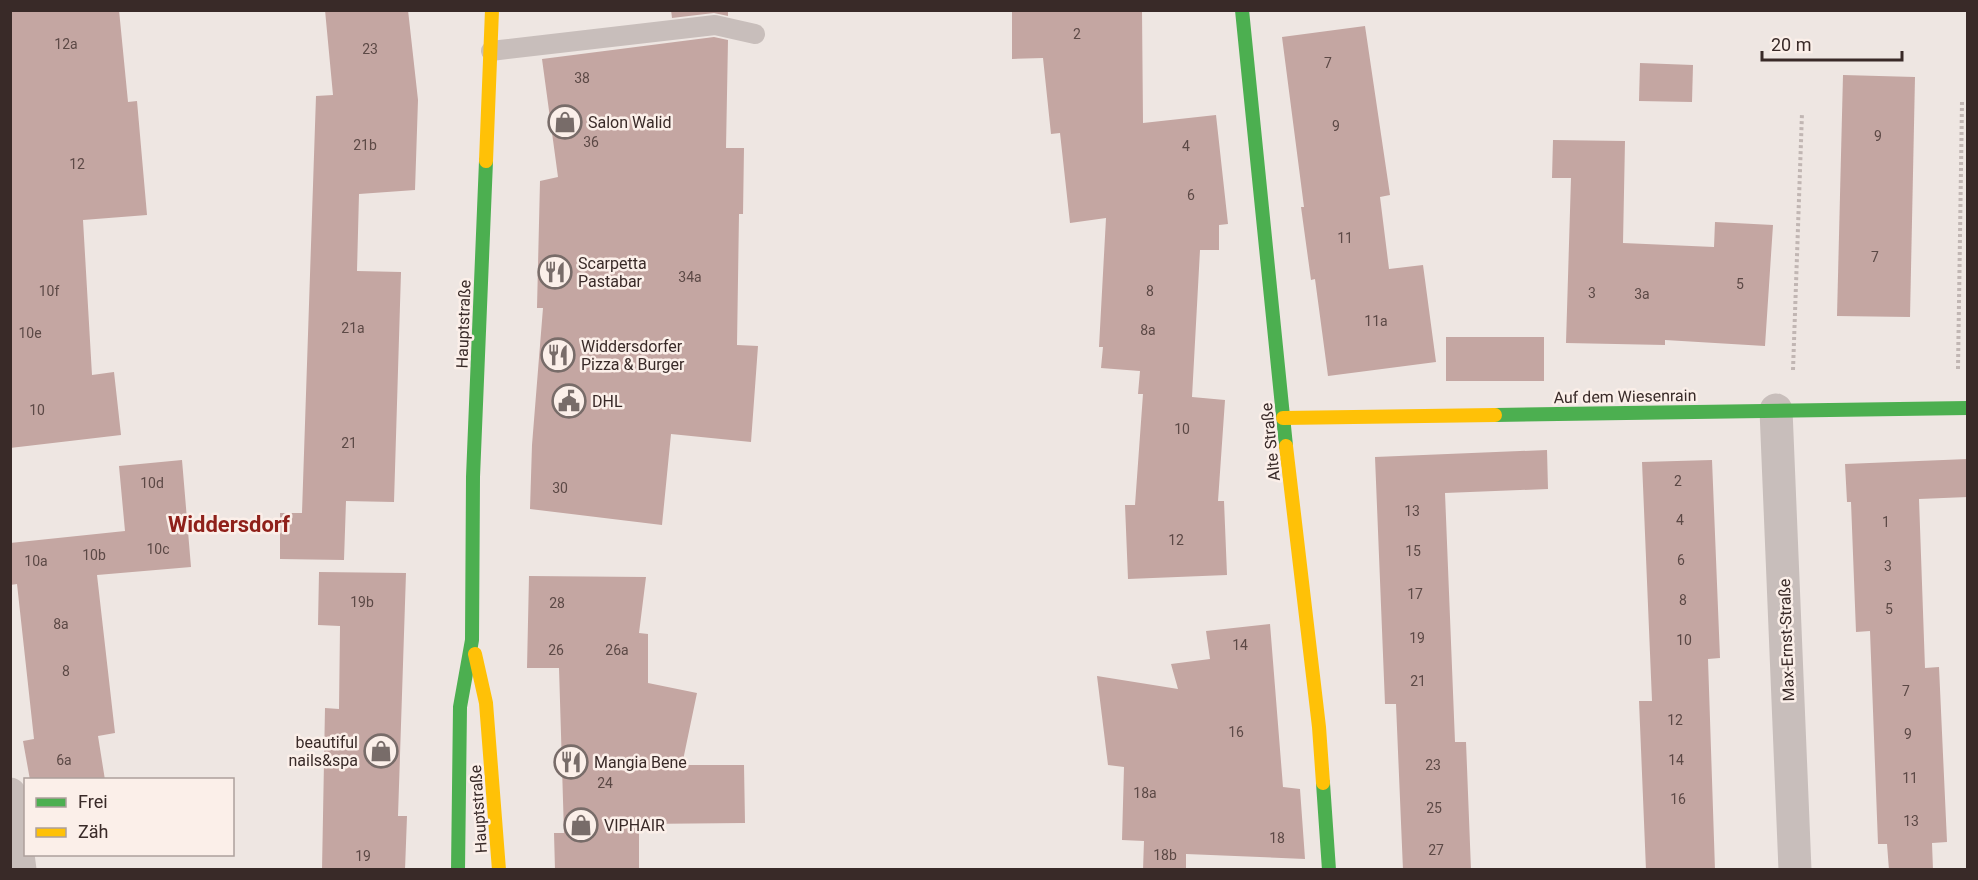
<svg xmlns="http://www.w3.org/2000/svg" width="1978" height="880" font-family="Roboto,sans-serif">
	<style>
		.building { fill: #c4a6a2 }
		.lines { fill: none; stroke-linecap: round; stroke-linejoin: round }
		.path { stroke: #c1b6b3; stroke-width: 4; stroke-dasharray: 3 3; stroke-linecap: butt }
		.lane { stroke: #c8bebb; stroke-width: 20 }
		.street { stroke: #c8bebb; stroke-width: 33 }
		.fast { stroke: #4caf50; stroke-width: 14 }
		.slow { stroke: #ffc107; stroke-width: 14 }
		.labels { text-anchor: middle; stroke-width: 5; stroke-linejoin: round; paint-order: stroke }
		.number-label { font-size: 14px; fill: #5c4946 }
		.poi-label { font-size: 16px; fill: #392a28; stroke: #fbefe9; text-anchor: start }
		.street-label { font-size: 16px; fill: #392a28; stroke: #fbefe9 }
		.district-label { font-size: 22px; font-weight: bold; fill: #8f201a; stroke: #fbefe9 }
	</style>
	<rect width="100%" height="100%" fill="#eee6e2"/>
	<g class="building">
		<path d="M10,10H119L128,102L137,101L147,215L83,220L92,375L114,372L121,435L10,448Z"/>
		<path d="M325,10H408L418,100L415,190L359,194L357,271L401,272L394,502L346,501L344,560L280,559V513H302L316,96L333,95Z"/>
		<path d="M671,10H728V16L714,13L672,18Z"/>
		<path d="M1012,10H1142L1143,123L1216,115L1228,224L1219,225V250H1200L1192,397L1225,400L1218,501H1224L1227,575L1128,579L1125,505H1135L1143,394H1138L1140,371L1101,368L1103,347H1099L1106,218L1070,223L1060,133L1051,134L1043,58L1012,59Z"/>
		<path d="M1365,26L1390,195L1380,197L1389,269L1423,265L1436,362L1328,376L1315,279L1311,280L1301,207H1304L1282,37Z"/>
		<path d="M714,37L728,40L726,148H744L743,214H739L737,345L758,346L751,442L671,434L662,525L530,509L532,445L543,308H537L540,181L558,177L542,59Z"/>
		<path d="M1640,63L1693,65L1692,102L1639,101Z"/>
		<path d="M1843,75L1915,77L1910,317L1837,316Z"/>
		<path d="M1553,140L1625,141L1623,243L1714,247L1715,222L1773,225L1765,346L1665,340V345L1566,343L1571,178H1552Z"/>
		<rect x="1446" y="337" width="98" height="44"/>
		<path d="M1547,450L1548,489L1445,493L1455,742H1466L1471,870H1403L1396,704H1385L1375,457Z"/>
		<path d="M1968,459V497L1919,499L1925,668L1939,667L1947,842L1932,843L1933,870H1889L1887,844H1878L1870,631L1856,632L1851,502H1847L1845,464Z"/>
		<path d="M182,460L191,567L97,575L115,733L98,736L105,780H30L23,741L34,739L17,584L10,585V543L125,531L119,466Z"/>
		<path d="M1712,460L1720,658L1708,659L1715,870H1646L1639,701H1652L1642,462Z"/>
		<path d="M319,572L406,573L398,816H407L405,870H322L325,708L339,709L340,626L318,625Z"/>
		<path d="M529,576L646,577L639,633L648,634V683L697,693L682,765H744L745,823L639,824V870H555L554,833H564L559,668H527Z"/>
		<path d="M1270,624L1283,787L1300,789L1305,859L1186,854V870H1143L1144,841L1122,840L1124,767L1108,765L1097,676L1178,689L1171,664L1210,659L1206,631Z"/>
	</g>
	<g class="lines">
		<g class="path">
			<path d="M1958,369L1962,102"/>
			<path d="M1793,370L1802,113"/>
		</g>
		<path class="lane" d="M491,51L715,25L755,34"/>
		<g class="street">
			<path d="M1776,410L1795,870"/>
			<path d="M10,794L20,870"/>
		</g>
		<g class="fast">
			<path d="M1242,10L1286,446"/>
			<path d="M1495,415L1968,408"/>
			<path d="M1323,783L1329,870"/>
			<path d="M458,870L460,707L472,640L473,477L486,161"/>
		</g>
		<g class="slow">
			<path d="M486,161L492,10"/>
			<path d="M1283,418L1495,415"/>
			<path d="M1286,446L1319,727L1323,783"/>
			<path d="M475,654L486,703L499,870"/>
		</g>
	</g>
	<defs>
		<g id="shop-ring" transform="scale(1.725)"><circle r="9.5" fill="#fbefe9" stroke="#786c69" stroke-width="1.5"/><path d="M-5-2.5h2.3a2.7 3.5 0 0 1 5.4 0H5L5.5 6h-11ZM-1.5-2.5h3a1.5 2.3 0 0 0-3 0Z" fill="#786c69"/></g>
		<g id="restaurant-ring" transform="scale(1.725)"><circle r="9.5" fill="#fbefe9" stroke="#786c69" stroke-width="1.5"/><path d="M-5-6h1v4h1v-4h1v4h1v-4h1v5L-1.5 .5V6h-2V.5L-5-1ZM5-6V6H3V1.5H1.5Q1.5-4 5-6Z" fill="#786c69"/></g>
		<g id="civic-ring" transform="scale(1.725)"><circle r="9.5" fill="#fbefe9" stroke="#786c69" stroke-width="1.5"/><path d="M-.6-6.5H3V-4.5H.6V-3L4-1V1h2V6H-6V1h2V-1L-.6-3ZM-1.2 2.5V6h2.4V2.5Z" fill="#786c69"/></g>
	</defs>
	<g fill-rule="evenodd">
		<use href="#shop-ring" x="565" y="122"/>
		<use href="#restaurant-ring" x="555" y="272"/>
		<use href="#restaurant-ring" x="558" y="355"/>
		<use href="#civic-ring" x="569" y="401"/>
		<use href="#shop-ring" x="381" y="751"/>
		<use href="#restaurant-ring" x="571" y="762"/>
		<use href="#shop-ring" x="581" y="825"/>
	</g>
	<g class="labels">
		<g class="number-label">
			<text x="1077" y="39">2</text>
			<text x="66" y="49">12a</text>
			<text x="370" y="54">23</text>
			<text x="1328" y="68">7</text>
			<text x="582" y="83">38</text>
			<text x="1336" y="131">9</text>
			<text x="1878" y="141">9</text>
			<text x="591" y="147">36</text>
			<text x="365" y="150">21b</text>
			<text x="1186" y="151">4</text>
			<text x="77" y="169">12</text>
			<text x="1191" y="200">6</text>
			<text x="1345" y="243">11</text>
			<text x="1875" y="262">7</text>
			<text x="690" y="282">34a</text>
			<text x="1740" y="289">5</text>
			<text x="49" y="296">10f</text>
			<text x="1150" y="296">8</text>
			<text x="1592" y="298">3</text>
			<text x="1642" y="299">3a</text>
			<text x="1376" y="326">11a</text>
			<text x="353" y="333">21a</text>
			<text x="1148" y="335">8a</text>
			<text x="30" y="338">10e</text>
			<text x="37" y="415">10</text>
			<text x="1182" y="434">10</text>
			<text x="349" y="448">21</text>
			<text x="1678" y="486">2</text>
			<text x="152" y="488">10d</text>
			<text x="560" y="493">30</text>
			<text x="1412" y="516">13</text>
			<text x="1680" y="525">4</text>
			<text x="1886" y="527">1</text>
			<text x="1176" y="545">12</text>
			<text x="158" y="554">10c</text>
			<text x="1413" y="556">15</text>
			<text x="94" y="560">10b</text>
			<text x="1681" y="565">6</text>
			<text x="36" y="566">10a</text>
			<text x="1888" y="571">3</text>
			<text x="1415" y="599">17</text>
			<text x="1683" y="605">8</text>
			<text x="362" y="607">19b</text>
			<text x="557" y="608">28</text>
			<text x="1889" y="614">5</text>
			<text x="61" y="629">8a</text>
			<text x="1417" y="643">19</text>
			<text x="1684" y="645">10</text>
			<text x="1240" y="650">14</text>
			<text x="556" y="655">26</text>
			<text x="617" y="655">26a</text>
			<text x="66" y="676">8</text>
			<text x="1418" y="686">21</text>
			<text x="1906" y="696">7</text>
			<text x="1675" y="725">12</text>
			<text x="1236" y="737">16</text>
			<text x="1908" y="739">9</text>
			<text x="64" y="765">6a</text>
			<text x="1676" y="765">14</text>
			<text x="1433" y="770">23</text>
			<text x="1910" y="783">11</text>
			<text x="605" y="788">24</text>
			<text x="1145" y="798">18a</text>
			<text x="1678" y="804">16</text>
			<text x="1434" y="813">25</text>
			<text x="1911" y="826">13</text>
			<text x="1277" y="843">18</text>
			<text x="1436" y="855">27</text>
			<text x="1165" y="860">18b</text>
			<text x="363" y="861">19</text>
		</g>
		<g class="poi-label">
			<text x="588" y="128">Salon Walid</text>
			<text x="578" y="269">Scarpetta<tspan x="578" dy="18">Pastabar</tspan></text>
			<text x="581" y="352">Widdersdorfer<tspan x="581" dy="18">Pizza &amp; Burger</tspan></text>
			<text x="592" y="407">DHL</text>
			<text x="358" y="748" text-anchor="end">beautiful<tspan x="358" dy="18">nails&amp;spa</tspan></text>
			<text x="594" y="768">Mangia Bene</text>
			<text x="604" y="831">VIPHAIR</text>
		</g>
		<g class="street-label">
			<text transform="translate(463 324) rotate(-88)" y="6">Hauptstraße</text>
			<text transform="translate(1625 396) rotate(-1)" y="6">Auf dem Wiesenrain</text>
			<text transform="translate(1270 442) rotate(-96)" y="6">Alte Straße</text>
			<text transform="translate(1786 640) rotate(-92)" y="6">Max-Ernst-Straße</text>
			<text transform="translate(478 809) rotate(-94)" y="6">Hauptstraße</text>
		</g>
		<g class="district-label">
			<text x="229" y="532">Widdersdorf</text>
		</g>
	</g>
	<rect width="1978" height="880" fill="none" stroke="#392a28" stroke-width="24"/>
	<rect x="24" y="778" width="210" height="78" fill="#fbefe9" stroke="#ada09c" stroke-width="1.5"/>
	<rect x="36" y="798" width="30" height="9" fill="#4caf50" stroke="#ada09c" stroke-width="1.5"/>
	<text x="78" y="808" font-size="18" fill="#392a28">Frei</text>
	<rect x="36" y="828" width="30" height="9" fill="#ffc107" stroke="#ada09c" stroke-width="1.5"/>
	<text x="78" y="838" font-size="18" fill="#392a28">Zäh</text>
	<path d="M1762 51v9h140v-9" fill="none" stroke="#392a28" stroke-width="3"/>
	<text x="1771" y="51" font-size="18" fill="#392a28" stroke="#fbefe9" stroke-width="4.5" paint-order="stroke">20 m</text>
</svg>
